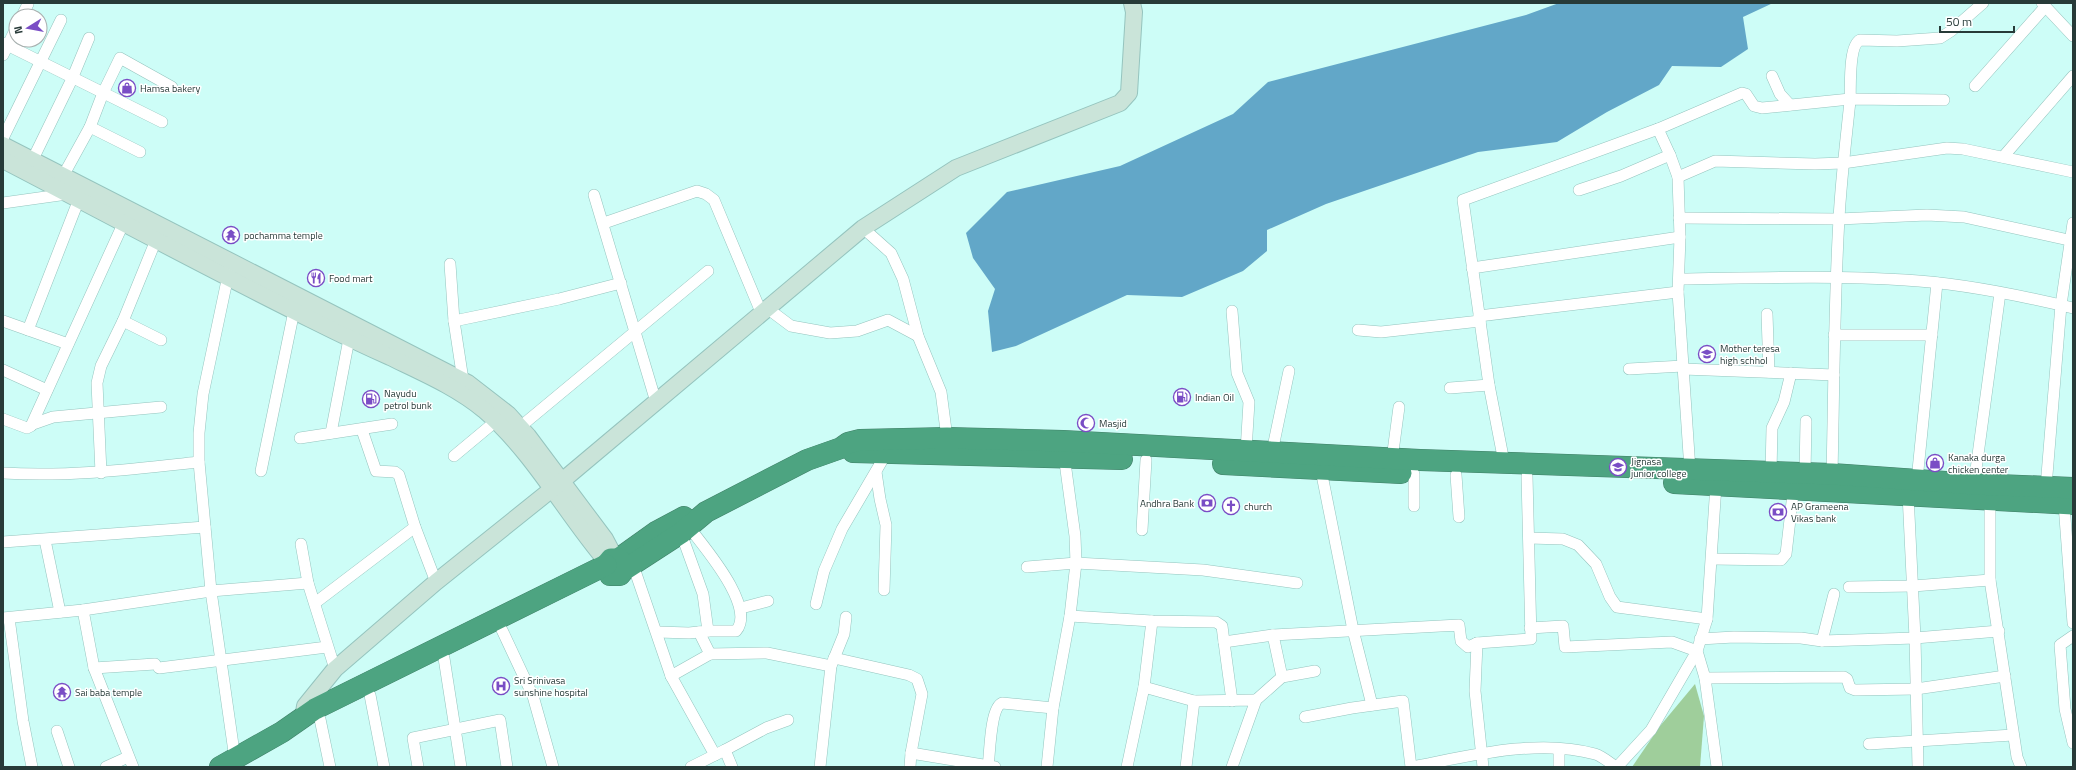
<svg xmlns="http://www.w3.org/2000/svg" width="2076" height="770" font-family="'Titillium Web',sans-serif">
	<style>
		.forest { fill: #9fce9b }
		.water { fill: #62a7c8 }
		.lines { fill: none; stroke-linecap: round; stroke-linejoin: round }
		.street-casing { stroke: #95c4be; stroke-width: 12 }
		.secondary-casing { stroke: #95c4be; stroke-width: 18 }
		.highway-casing { stroke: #407f67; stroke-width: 22 }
		.street { stroke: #fff; stroke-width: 11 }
		.secondary { stroke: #cae4d9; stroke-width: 16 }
		.highway { stroke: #4da481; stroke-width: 21 }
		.labels { text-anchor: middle; stroke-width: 3; stroke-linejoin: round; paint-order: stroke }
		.poi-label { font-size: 10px; fill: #273a38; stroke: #fff; text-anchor: start }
	</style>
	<rect width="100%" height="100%" fill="#cdfdf7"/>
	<path class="forest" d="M1695,684L1704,716L1700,767H1632L1660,726Z"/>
	<path class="water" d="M1559,3H1773L1743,17L1748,49L1721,67L1672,66L1659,85L1607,112L1557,142L1478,152L1326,204L1267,230V251L1243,271L1182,297L1127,295L1016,346L992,352L988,311L995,289L973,258L966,233L1007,192L1120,166L1233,114L1268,82L1526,15Z"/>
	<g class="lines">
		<g class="street-casing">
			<g id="street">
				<path d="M2042,3L2073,36"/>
				<path d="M22,16L28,4"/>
				<path d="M3,43L162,122"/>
				<path d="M3,55L16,28"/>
				<path d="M1772,76L1780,94L1790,105"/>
				<path d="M1975,86L2045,7"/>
				<path d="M90,127L140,152"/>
				<path d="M3,138L61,20"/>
				<path d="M2003,157L2073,76"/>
				<path d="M32,161L72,79L89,38"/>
				<path d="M63,176L90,127L103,93L120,58L172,87"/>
				<path d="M1678,177L1715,161L1815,164L1843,163L1947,148L1963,149L2073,172"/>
				<path d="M1579,190L1621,176L1670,155"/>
				<path d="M594,195L656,402"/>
				<path d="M3,203L67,194"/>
				<path d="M1679,218L1839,219L1927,215L1964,217L2073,241"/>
				<path d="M604,223L697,191L706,194L714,200L761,312"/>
				<path d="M863,228L891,253L903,279L918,336L941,392L947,438"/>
				<path d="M450,264L454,321L463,380"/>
				<path d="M1472,268L1680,237"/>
				<path d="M229,271L203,394L199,433V462L211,591L235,759"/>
				<path d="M1679,279C1754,278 1830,275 1905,280C1961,283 2019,295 2073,308"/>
				<path d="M767,308L791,326L830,333L857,331L888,320L918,336"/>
				<path d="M1232,311L1237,373L1249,402L1246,451"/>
				<path d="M1767,314L1769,372"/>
				<path d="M3,321L68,344"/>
				<path d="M123,321L161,340"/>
				<path d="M454,321L559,299L621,283"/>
				<path d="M1480,323L1479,316L1678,292"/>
				<path d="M28,330L81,194"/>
				<path d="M1358,330L1381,332L1480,321"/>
				<path d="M1834,335H1932"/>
				<path d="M1629,369L1683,366"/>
				<path d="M1683,369L1834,375"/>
				<path d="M3,370L47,390"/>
				<path d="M1450,388L1489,385"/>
				<path d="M3,419L27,428L31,426L124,222"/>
				<path d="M33,424L53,417L161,407"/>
				<path d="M520,427L708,271"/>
				<path d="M362,430L376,471L395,472L399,475L415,527L436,582"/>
				<path d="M331,433L349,339"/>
				<path d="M300,438L392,424"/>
				<path d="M1272,452L1289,371"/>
				<path d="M454,456L496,421"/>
				<path d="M1392,459L1399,407"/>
				<path d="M1504,462L1489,385L1463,200L1658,129"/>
				<path d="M1321,470L1353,630L1372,705"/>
				<path d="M1690,470L1678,292L1680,237L1678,177L1670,155L1658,129L1742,93L1746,94L1754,106L1762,108L1850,99L1944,100"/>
				<path d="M261,471L294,311"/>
				<path d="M876,472L880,499L886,525L884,590"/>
				<path d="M1771,472L1772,428L1784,402L1791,373"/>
				<path d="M3,473C69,477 134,469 199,462"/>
				<path d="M101,473L97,383L101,366L123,321L156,240"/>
				<path d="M1805,473L1806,421"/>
				<path d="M1414,474V506"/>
				<path d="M1832,474C1834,389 1834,304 1839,219C1841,180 1846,140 1850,101C1851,89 1848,46 1860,40L1897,41L1940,38L1951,31L1983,3"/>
				<path d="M1456,475L1459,517"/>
				<path d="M1917,480L1937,283"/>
				<path d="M1974,484L2000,293"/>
				<path d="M1716,485L1707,619L1697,651L1705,678L1717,767"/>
				<path d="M2046,487L2061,305L2073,223"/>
				<path d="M1908,494L1915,638L1918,767"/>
				<path d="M1990,500V580L2017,757L2021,767"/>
				<path d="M2064,504L2073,623"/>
				<path d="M689,527C703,546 757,607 736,631H708"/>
				<path d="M1142,530L1146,460"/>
				<path d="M1529,538L1563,539L1578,545L1596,564L1610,597L1617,607L1707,619"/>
				<path d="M45,540L60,612"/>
				<path d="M3,542L205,527"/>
				<path d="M301,544L308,583L335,669"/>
				<path d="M1712,559L1781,560L1786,554L1794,485"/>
				<path d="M633,565L671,676L715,755"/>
				<path d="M1027,567L1076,563L1203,570L1297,583"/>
				<path d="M1849,587L1913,586L1990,580"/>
				<path d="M315,603L415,527"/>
				<path d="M816,604L824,571L842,529L886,454"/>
				<path d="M741,608L768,601"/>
				<path d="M83,610L94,668L133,767"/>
				<path d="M1070,616L1152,621L1216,622L1222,626L1224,642"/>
				<path d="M3,618L83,610L211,591L308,583"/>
				<path d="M9,618L23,721L32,767"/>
				<path d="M1530,628L1563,626L1565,647L1672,642L1697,651L1651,730L1617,767"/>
				<path d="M502,630L533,696L553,767"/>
				<path d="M658,632L689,633L708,631L703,594L681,533"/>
				<path d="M699,632L710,654"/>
				<path d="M1273,635L1282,677"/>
				<path d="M2073,636L2060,645L2065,709L2073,743"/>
				<path d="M1700,639L1734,637L1801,638L1822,641L1915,638L1999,631"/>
				<path d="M1822,641L1834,594"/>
				<path d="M444,658L461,767"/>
				<path d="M834,658L909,675L917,679L922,694L911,753L910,767"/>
				<path d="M94,668L155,664"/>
				<path d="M159,668L327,647"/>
				<path d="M671,676L710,654L767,653L831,666"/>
				<path d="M1705,678L1844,677L1847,679L1850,688L1855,690L1916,689L2005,676"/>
				<path d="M1144,687L1194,701L1186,767"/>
				<path d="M370,695L384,767"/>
				<path d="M1256,700L1282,677L1315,671"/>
				<path d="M1194,701L1256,700L1232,767"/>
				<path d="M1232,701L1224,642L1273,635L1459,625L1461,641L1468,647L1477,643"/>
				<path d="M1305,717L1352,708L1403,701L1411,767"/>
				<path d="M320,719L330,767"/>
				<path d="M57,731L69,767"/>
				<path d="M1869,744L2013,735"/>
				<path d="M725,750L766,728L788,720"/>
				<path d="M911,753L995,767"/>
				<path d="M106,767L128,757"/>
				<path d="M418,767L413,738L500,720L507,767"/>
				<path d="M691,767L725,750L732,767"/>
				<path d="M820,767L831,666L844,634L846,617"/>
				<path d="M988,767C990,754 990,708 1002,703L1053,708"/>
				<path d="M1047,767L1053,708L1070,616L1076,563L1075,536L1064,455"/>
				<path d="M1127,767L1144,687L1152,621"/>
				<path d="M1412,767C1469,756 1538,738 1595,754C1602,756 1610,763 1616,767"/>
				<path d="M1483,767L1475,691L1477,643L1531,639L1527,476"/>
				<path d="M1559,767V749"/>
			</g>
		</g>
		<g class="secondary-casing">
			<g id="secondary">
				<path d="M3,145L468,383L508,414L528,436L605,539L615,558"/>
				<path d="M3,160C105,213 207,268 310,319C336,332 363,345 390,357C423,373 456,387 484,410C534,453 565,513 607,562"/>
				<path d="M303,719L305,706L335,669L436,582L562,481L863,228L956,168L1120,103L1129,93L1134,12L1132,3"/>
			</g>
		</g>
		<g class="highway-casing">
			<g id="highway">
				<path d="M853,452L1122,459"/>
				<path d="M1223,464L1401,473"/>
				<path d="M1674,483L2073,504"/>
				<path d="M621,557L656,532L684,517"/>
				<path d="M624,570V566L619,559H611L606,565L610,575H620L624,570L681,533L706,512L807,460L841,448L848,443L860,440L947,438L1063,441L1420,460L1832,474L1974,484L2073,488"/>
				<path d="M220,767L282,732L315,709L606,565"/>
			</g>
		</g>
		<use href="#street" class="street"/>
		<use href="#secondary" class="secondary"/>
		<use href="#highway" class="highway"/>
	</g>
	<defs>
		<g id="shop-ring" transform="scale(0.9)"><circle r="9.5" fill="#fff" stroke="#7a4dc5" stroke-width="1.5"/><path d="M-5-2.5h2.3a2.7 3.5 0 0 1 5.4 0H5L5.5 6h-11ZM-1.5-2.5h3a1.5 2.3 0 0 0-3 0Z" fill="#7a4dc5"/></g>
		<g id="temple-ring" transform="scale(0.9)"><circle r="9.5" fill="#fff" stroke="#7a4dc5" stroke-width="1.5"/><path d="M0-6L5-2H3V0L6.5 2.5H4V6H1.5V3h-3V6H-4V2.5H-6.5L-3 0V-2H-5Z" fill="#7a4dc5"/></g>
		<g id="restaurant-ring" transform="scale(0.9)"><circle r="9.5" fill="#fff" stroke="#7a4dc5" stroke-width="1.5"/><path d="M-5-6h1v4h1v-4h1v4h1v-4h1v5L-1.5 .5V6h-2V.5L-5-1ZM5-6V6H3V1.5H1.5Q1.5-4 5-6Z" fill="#7a4dc5"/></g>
		<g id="school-ring" transform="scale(0.9)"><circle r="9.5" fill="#fff" stroke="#7a4dc5" stroke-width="1.5"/><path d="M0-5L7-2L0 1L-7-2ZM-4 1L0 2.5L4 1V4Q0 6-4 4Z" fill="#7a4dc5"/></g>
		<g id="fuel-ring" transform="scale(0.9)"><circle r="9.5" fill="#fff" stroke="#7a4dc5" stroke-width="1.5"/><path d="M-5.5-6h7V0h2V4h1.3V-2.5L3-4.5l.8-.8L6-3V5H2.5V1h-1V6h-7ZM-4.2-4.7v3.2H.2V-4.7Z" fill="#7a4dc5"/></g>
		<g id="mosque-ring" transform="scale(0.9)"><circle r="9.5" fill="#fff" stroke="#7a4dc5" stroke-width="1.5"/><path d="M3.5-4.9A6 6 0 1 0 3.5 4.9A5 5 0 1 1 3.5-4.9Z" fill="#7a4dc5"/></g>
		<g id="university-ring" transform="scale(0.9)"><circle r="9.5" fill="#fff" stroke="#7a4dc5" stroke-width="1.5"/><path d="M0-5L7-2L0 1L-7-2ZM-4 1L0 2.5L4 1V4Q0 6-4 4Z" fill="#7a4dc5"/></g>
		<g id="bank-ring" transform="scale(0.9)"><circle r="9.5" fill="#fff" stroke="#7a4dc5" stroke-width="1.5"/><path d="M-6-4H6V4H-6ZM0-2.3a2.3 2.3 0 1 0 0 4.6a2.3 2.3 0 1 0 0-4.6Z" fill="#7a4dc5"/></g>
		<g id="church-ring" transform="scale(0.9)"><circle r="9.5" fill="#fff" stroke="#7a4dc5" stroke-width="1.5"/><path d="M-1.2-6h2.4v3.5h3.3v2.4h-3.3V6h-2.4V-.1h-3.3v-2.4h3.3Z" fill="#7a4dc5"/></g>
		<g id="hospital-ring" transform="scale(0.9)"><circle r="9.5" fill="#fff" stroke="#7a4dc5" stroke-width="1.5"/><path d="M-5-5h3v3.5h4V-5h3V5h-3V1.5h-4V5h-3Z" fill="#7a4dc5"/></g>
	</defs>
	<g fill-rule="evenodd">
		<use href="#shop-ring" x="127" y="88"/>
		<use href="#temple-ring" x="231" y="235"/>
		<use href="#restaurant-ring" x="316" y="278"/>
		<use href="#school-ring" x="1707" y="354"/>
		<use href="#fuel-ring" x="1182" y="397"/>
		<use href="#fuel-ring" x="371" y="399"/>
		<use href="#mosque-ring" x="1086" y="423"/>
		<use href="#shop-ring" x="1935" y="463"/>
		<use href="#university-ring" x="1618" y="467"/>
		<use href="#bank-ring" x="1207" y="503"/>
		<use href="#church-ring" x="1231" y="506"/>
		<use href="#bank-ring" x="1778" y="512"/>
		<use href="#hospital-ring" x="501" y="686"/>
		<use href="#temple-ring" x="62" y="692"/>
	</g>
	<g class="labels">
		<g class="poi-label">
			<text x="140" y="92">Hamsa bakery</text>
			<text x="244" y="239">pochamma temple</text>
			<text x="329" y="282">Food mart</text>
			<text x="1720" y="352">Mother teresa<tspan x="1720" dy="12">high schhol</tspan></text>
			<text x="384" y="397">Nayudu<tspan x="384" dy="12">petrol bunk</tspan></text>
			<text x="1195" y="401">Indian Oil</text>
			<text x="1099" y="427">Masjid</text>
			<text x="1948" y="461">Kanaka durga<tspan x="1948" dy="12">chicken center</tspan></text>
			<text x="1631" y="465">Jignasa<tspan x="1631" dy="12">junior college</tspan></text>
			<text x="1194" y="507" text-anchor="end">Andhra Bank</text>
			<text x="1244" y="510">church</text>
			<text x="1791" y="510">AP Grameena<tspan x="1791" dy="12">Vikas bank</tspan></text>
			<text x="514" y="684">Sri Srinivasa<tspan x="514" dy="12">sunshine hospital</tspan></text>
			<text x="75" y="696">Sai baba temple</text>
		</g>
	</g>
	<rect width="2076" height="770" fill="none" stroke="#273a38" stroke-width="8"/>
	<g transform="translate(28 28) rotate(259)"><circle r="19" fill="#ffffff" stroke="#a9b0af"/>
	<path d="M0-3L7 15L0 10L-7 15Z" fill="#7a4dc5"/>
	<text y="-6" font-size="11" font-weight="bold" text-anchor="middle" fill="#273a38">N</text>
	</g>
	<path d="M1940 26v6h74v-6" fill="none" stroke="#273a38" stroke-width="2"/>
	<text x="1946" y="26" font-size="12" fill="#273a38" stroke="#ffffff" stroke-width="3" paint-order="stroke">50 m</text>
</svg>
